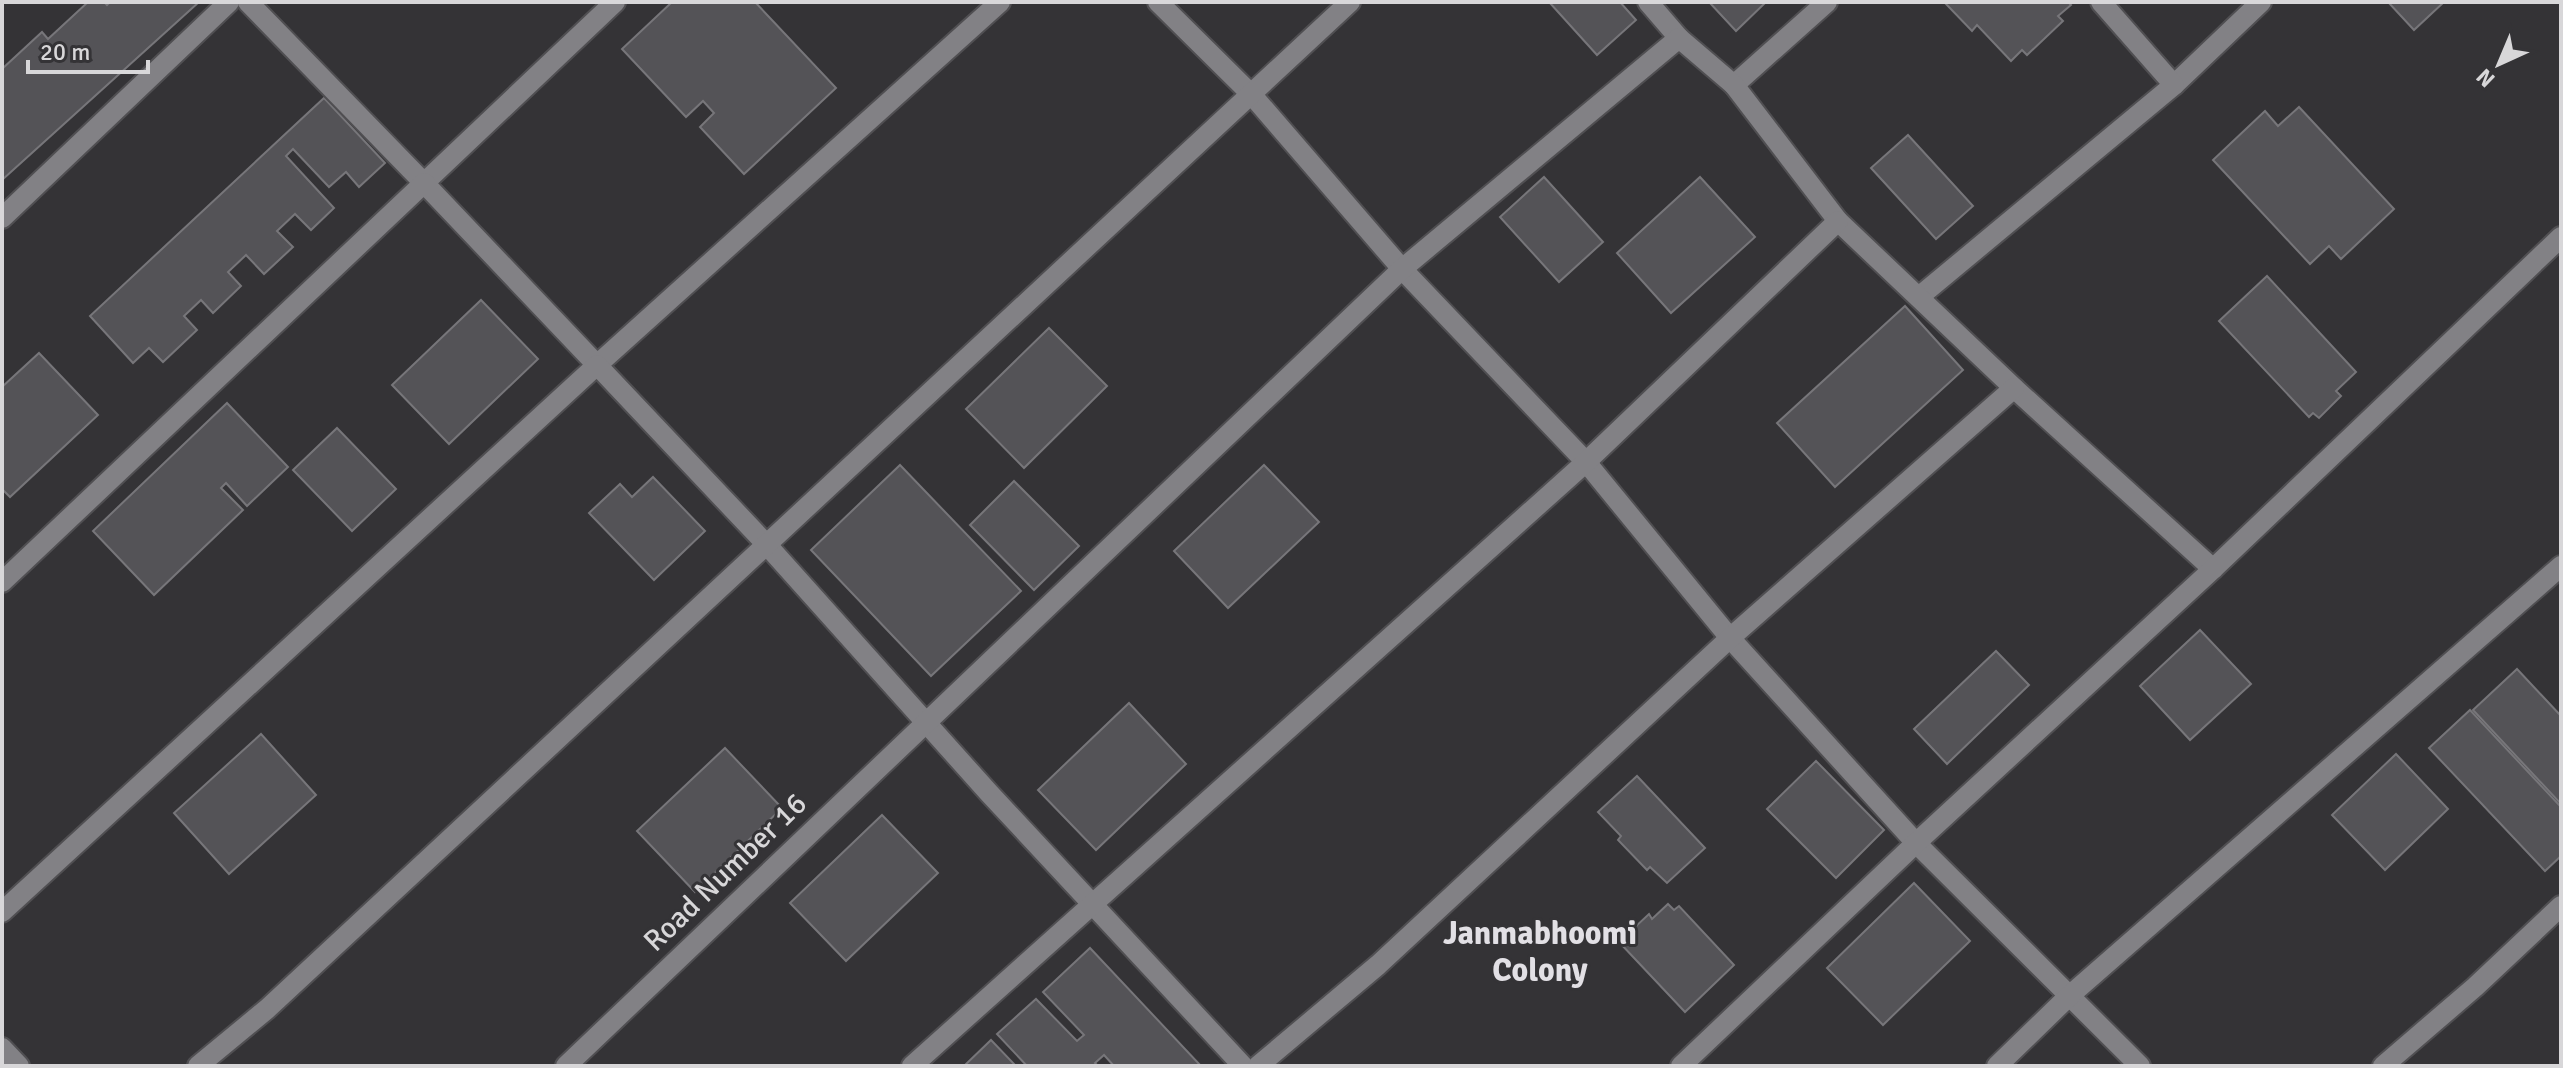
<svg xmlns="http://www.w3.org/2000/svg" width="2563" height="1068" font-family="Signika,sans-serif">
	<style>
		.building { fill: #545357; stroke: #77767a; stroke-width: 2 }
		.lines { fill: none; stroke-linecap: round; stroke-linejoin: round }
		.street-casing { stroke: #504f52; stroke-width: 24 }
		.street { stroke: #828185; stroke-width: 20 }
		.labels { text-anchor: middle; stroke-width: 6; stroke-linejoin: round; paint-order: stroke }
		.street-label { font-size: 30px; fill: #d8d7d9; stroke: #343336 }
		.neighbourhood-label { font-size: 32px; font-weight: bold; fill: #e2e0e5; stroke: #343336 }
	</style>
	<rect width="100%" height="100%" fill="#343336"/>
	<g class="building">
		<path d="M88,2H104L107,5L110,2H199L2,180V69L42,32L48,39Z"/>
		<path d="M672,2H755L836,88L744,174L700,127L714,113L703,101L686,117L622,49Z"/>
		<path d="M1549,2H1620L1636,20L1597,55Z"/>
		<path d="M1709,2H1766L1736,31Z"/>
		<path d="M1948,2H2068L2071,5L2058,16L2063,21L2027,55L2022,50L2011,61L1977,25L1972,31L1946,4Z"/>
		<path d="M2388,2H2444L2414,30Z"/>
		<path d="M324,98L385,163L359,187L346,172L329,187L293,149L286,156L334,208L311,230L295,214L277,231L293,247L264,274L246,255L228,272L241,286L213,313L201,300L184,316L197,330L163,362L149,348L133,363L90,316Z"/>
		<path d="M2299,107L2394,209L2341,259L2329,246L2310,264L2213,160L2265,111L2278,126Z"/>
		<path d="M1908,135L1973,206L1936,239L1871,168Z"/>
		<path d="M1544,177L1603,242L1559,282L1500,217Z"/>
		<path d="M1700,177L1755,237L1671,313L1617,253Z"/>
		<path d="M2267,276L2356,372L2336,391L2341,396L2319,418L2313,413L2309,417L2219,321Z"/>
		<path d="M481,300L538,359L449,444L392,385Z"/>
		<path d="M1905,306L1963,370L1835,487L1777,423Z"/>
		<path d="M1049,328L1107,386L1024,468L966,409Z"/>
		<path d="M39,353L98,415L10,497L2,489V387Z"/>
		<path d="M227,403L288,467L247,506L226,483L221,488L243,510L154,595L93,531Z"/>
		<path d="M337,428L396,489L352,531L293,470Z"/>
		<path d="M900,465L1021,591L931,676L811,550Z"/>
		<path d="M1264,465L1319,522L1228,608L1174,551Z"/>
		<path d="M653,477L705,531L654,580L589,513L620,484L632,497Z"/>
		<path d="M1014,481L1079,546L1034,590L970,525Z"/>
		<path d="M2200,630L2251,684L2190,740L2140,686Z"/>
		<path d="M1996,651L2029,685L1947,764L1914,729Z"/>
		<path d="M2517,669L2561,716V804L2473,710Z"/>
		<path d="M1129,703L1186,764L1096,850L1038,790Z"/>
		<path d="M2470,710L2561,807V856L2545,871L2429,748Z"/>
		<path d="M261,734L316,795L229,874L174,813Z"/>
		<path d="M725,748L782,808L695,892L637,831Z"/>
		<path d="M2396,754L2448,809L2385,870L2332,815Z"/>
		<path d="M1816,761L1884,830L1836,878L1767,809Z"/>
		<path d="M1637,776L1705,848L1667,883L1650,867L1647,870L1618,840L1621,836L1598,812Z"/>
		<path d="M882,815L938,873L846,961L790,903Z"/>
		<path d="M1914,883L1970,941L1883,1025L1827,968Z"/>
		<path d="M1668,904L1674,910L1679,906L1734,965L1685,1012L1619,942L1649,914L1652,919Z"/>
		<path d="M1090,948L1201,1066H1114L1104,1055L1095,1063L1098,1066H1027L997,1034L1036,999L1077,1041L1084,1035L1043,992Z"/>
		<path d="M991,1040L1016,1066H964Z"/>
	</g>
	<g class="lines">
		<g class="street-casing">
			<g id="street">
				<path d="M248,2L424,183L615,2"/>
				<path d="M1158,2L1252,95L1402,269L1586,462L1730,638L1916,843L2140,1066"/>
				<path d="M1648,2L1679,38"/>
				<path d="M1734,85L1827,2"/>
				<path d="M2174,85L2261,2"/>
				<path d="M2,218L229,2"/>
				<path d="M1920,296L2174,85L2101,2"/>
				<path d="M2,582L424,183L597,365L1000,2"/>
				<path d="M2,912L597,365L767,545L989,793L1243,1066"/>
				<path d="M2,1048L19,1066"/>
				<path d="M198,1066L267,1009L1350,2"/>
				<path d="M566,1066L1402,269L1679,38L1734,85L1838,221L2014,388L2213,569"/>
				<path d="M912,1066L1586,462L1838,221"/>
				<path d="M1258,1066L1378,965L1730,638L2014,388"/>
				<path d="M1681,1066L1916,843L2213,569L2561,237"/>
				<path d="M1997,1066L2068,997L2561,566"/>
				<path d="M2383,1066L2475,987L2561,906"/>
			</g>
		</g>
		<use href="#street" class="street"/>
	</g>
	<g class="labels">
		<g class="street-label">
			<text transform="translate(725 872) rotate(-44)" y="10">Road Number 16</text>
		</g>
		<g class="neighbourhood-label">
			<text x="1540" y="944">Janmabhoomi<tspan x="1540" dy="37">Colony</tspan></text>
		</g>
	</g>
	<rect width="2563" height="1068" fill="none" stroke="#d8d7d9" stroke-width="8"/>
	<g transform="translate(2499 64) rotate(224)" stroke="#343336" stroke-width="6" paint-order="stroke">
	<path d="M0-6L14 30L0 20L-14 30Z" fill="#d8d7d9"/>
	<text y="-12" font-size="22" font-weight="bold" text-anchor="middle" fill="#d8d7d9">N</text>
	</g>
	<path d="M28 60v12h120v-12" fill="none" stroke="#d8d7d9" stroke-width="4"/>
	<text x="40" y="60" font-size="24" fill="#d8d7d9" stroke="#343336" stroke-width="6" paint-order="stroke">20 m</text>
</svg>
